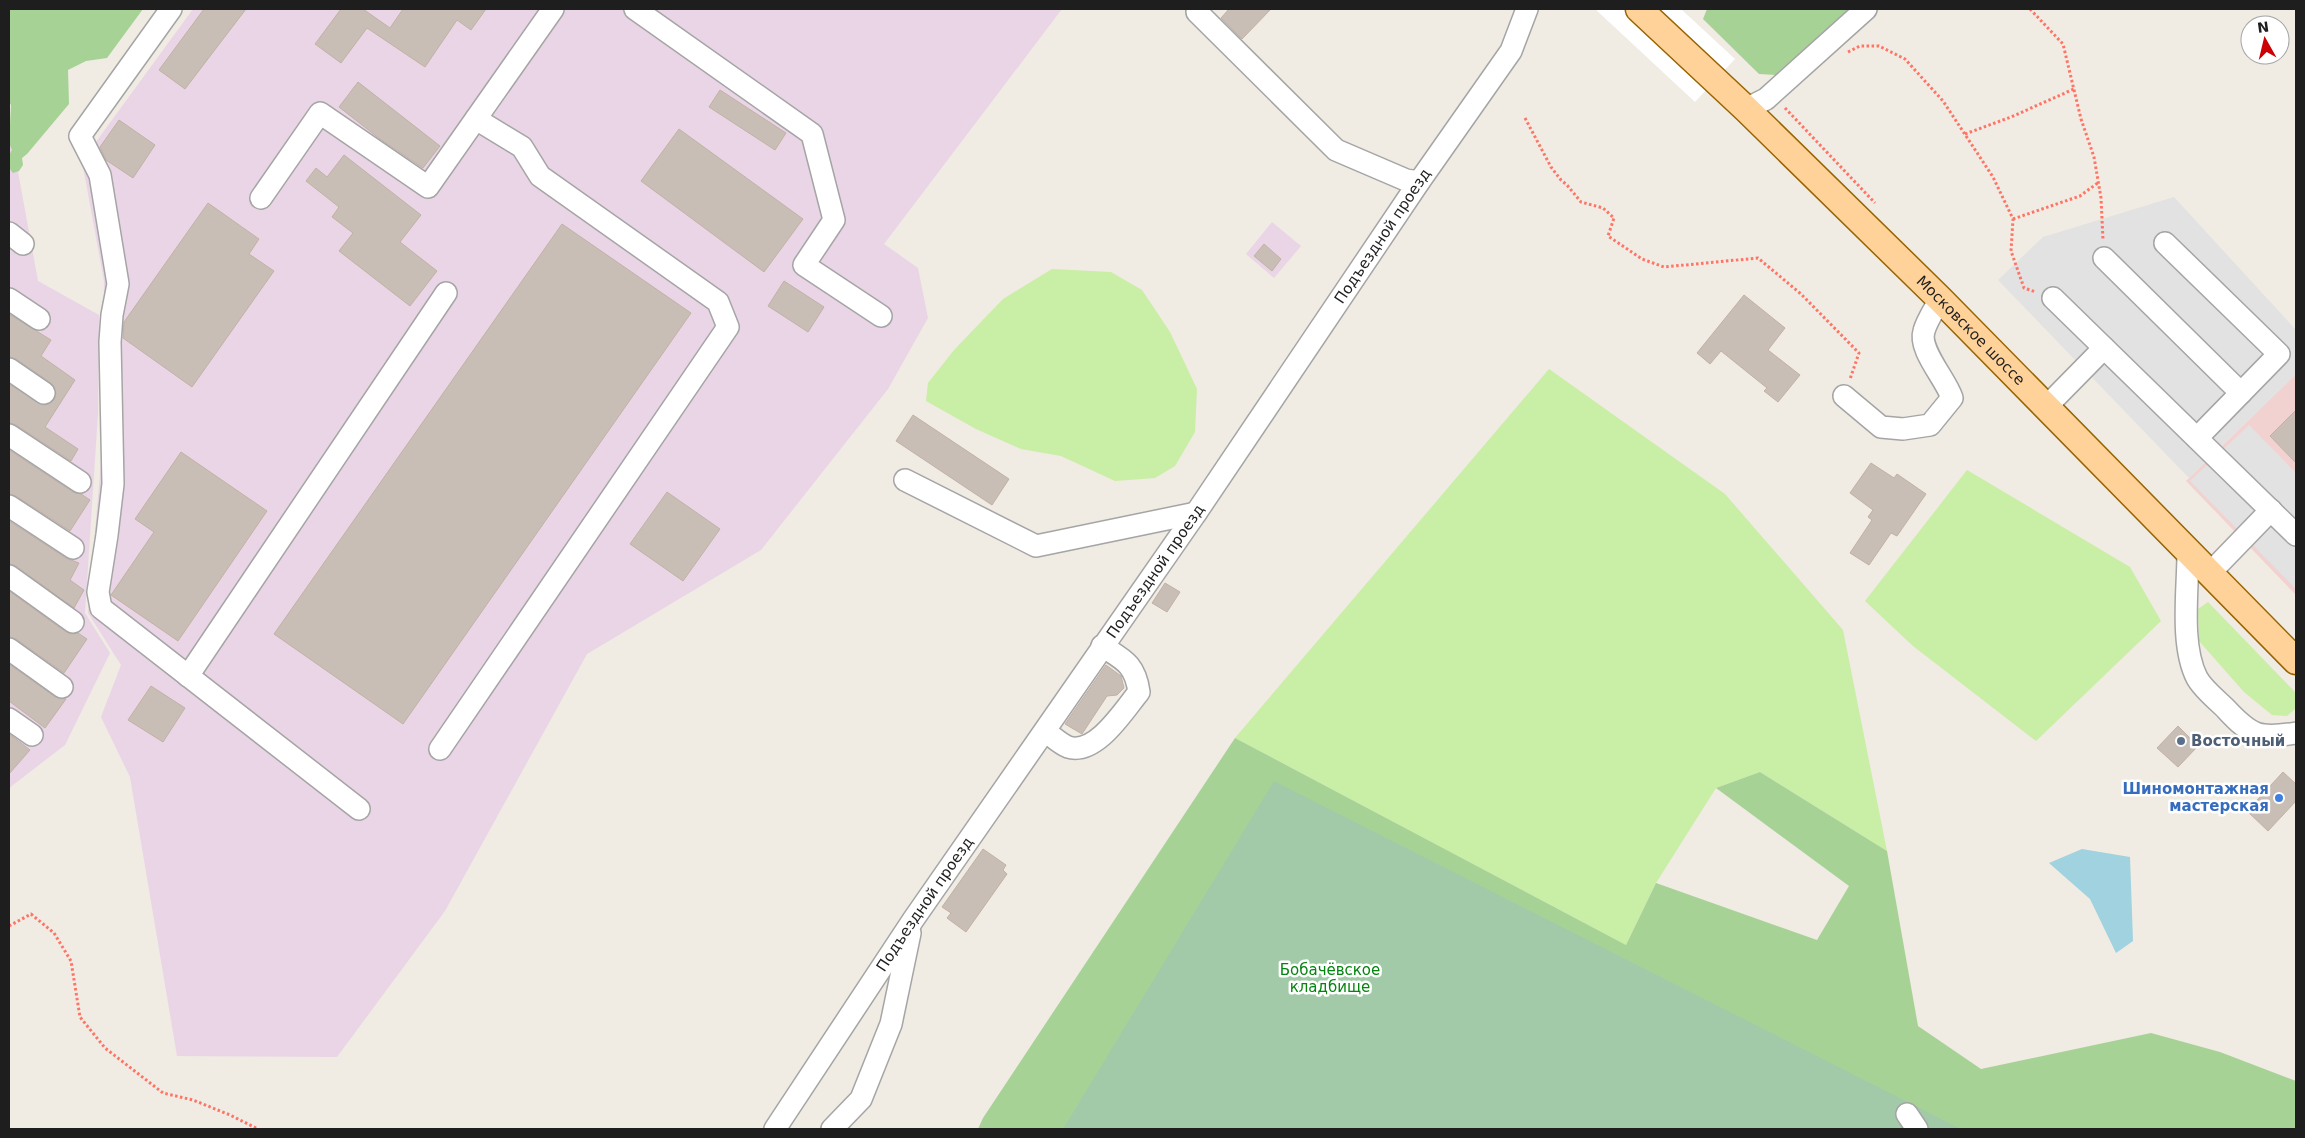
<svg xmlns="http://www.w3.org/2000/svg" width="2305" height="1138" font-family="'DejaVu Sans',sans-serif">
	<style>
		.commercial { fill: #f2d2d1 }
		.industrial { fill: #e9d5e6 }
		.grass { fill: #c9eea5 }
		.forest { fill: #a7d295 }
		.cemetery { fill: #a3caa8 }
		.parking { fill: #e2e2e2 }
		.water { fill: #a0d2e0 }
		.pier { fill: #fff }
		.building { fill: #c8beb6; stroke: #c2b1a4 }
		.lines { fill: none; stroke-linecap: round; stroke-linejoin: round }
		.minor-casing { stroke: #a5a5a5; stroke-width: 24 }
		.major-casing { stroke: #986400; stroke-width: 29 }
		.path { stroke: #ff7465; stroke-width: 3; stroke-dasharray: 2.5 2.5; stroke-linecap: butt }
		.minor { stroke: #fff; stroke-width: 21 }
		.major { stroke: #ffd299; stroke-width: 26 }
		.service-dot { fill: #5c6f8a; stroke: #fff; stroke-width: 2 }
		.shop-dot { fill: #3f7fe0; stroke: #fff; stroke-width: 2 }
		.labels { text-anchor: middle; stroke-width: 5; stroke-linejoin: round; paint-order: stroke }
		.street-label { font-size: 15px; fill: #1e1e1e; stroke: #fff }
		.service-label { font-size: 15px; font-weight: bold; fill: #4e5e75; stroke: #fff; text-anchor: start }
		.shop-label { font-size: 15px; font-weight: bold; fill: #366cbe; stroke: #fff; text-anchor: end }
		.park-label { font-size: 15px; fill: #04840e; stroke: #fff }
	</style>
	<rect width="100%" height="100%" fill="#f0ebe3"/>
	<path class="commercial" d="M2296,374V595L2186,481Z"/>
	<g class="industrial">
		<path d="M193,9H1062L884,244L918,268L928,318L888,389L761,550L587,654L445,911L337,1057L177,1056L130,777L101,717L121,665L88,613L102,451L104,281L82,161Z"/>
		<path d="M9,123L38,281L99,315L98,413L85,613L110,653L65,745L9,788Z"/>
		<path d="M1272,222L1301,246L1274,278L1246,254Z"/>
	</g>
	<g class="grass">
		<path d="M1052,269L1111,272L1142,290L1170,332L1197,389L1195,432L1175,466L1155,478L1115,481L1061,456L1021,449L976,429L926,401L928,383L954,350L1003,299Z"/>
		<path d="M1549,369L1725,494L1843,630L1887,851L1760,772L1716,788L1656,883L1626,945L1235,738Z"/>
		<path d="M1967,470L2130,567L2161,621L2036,741L1913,646L1865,601Z"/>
		<path d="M2208,602L2296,693V708L2287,716L2272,715L2244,692L2199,641L2198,609Z"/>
	</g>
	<g class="forest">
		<path d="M9,9H143L107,58L86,61L68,70L69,104L27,154L22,158L23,165L19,171L13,173C7,167 7,157 12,150L9,143L11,105L9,102Z"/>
		<path d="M1707,9H1852L1776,75L1759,74L1703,19Z"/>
		<path d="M1235,738L1626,945L1656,883L1817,940L1849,886L1716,788L1760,772L1887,851L1918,1026L1981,1069L2151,1033L2220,1052L2296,1081V1129H978L983,1118Z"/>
	</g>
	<path class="cemetery" d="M1274,781L1961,1129H1063Z"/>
	<g class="parking">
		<path d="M2174,197L2296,330V374L2189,478L1998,280L2043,237Z"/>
		<path d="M2249,425L2296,473V589L2190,481Z"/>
	</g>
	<path class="water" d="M2082,849L2130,857L2133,941L2116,953L2090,899L2049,863Z"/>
	<path class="pier" d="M1595,9H1681L1735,59L1695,102Z"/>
	<g class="building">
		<path d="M204,9H246L185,89L159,70Z"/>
		<path d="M341,9H363L390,28L403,9H486L471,30L457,20L425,67L367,28L341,63L315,44Z"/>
		<path d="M1229,9H1271L1242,39L1221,18Z"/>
		<path d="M358,82L440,146L423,168L380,139L339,107Z"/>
		<path d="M720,90L786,133L775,150L709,107Z"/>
		<path d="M119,120L155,145L133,178L106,160L100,147Z"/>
		<path d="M679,129L803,219L764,272L641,181Z"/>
		<path d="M344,155L421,215L400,242L437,271L410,306L339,251L353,233L332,217L339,207L306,181L316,168L327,177Z"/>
		<path d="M208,203L259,239L249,254L274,271L192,387L123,338L124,322Z"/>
		<path d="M562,224L691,313L403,724L274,634Z"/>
		<path d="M1264,244L1281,259L1272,271L1254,256Z"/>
		<path d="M784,281L824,307L808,332L768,306Z"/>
		<path d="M1744,295L1785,328L1768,350L1800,375L1778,402L1764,391L1767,388L1721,351L1710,364L1697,353Z"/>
		<path d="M9,314L51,340L41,356L75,380L45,427L78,449L71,461L16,425L9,423V384L43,405L49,404L54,400L56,393L51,383L16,359L9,357Z"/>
		<path d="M2296,410V463L2270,436Z"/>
		<path d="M913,415L1009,479L992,505L896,441Z"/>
		<path d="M9,450L73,492L81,494L90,500L70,531L16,496L9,494Z"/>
		<path d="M181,452L267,511L178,641L111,595L154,532L135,519Z"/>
		<path d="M1871,463L1894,478L1897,474L1926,494L1897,536L1891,533L1869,565L1850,553L1872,520L1868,517L1873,510L1850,493Z"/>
		<path d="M667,492L720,529L683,581L630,544Z"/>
		<path d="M9,521L66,558L79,563L70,580L84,590L74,608L16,566L9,564Z"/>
		<path d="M1165,583L1180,592L1167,612L1152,603Z"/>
		<path d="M9,591L66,632L72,634L78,633L87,639L64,673L16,639L9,637Z"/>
		<path d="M9,664L55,697L66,699L45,728L9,701Z"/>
		<path d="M1106,665L1121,676L1124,688L1117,695L1107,696L1082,734L1065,724Z"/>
		<path d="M151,686L185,708L163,742L128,720Z"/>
		<path d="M2178,726L2198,746L2178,767L2157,748Z"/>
		<path d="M9,734L30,750L9,774Z"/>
		<path d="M2283,772L2296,784V801L2268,831L2247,811Z"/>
		<path d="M983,849L1006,865L1003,870L1007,874L966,932L947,918L951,913L942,907Z"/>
	</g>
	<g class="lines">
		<g class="minor-casing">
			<g id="minor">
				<path d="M171,9L80,136L100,175L118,284L112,315L110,342L113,484L107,535L98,592L101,608L359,809"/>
				<path d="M635,9L812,134L834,220L804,265L881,316"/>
				<path d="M1197,12L1336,150L1406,180L1419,182"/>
				<path d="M1746,109L1766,99L1866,9"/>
				<path d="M261,198L320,113L428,187L553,9"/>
				<path d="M9,233L23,244"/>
				<path d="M2165,243L2279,354L2197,438"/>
				<path d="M2104,258L2241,393"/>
				<path d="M2053,298L2296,535"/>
				<path d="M9,299L39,319"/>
				<path d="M9,369L44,393"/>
				<path d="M1844,396L1881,427L1903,429L1930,425L1952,398C1946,379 1918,350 1924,331C1927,320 1935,309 1940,299"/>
				<path d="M2046,407L2104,348"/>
				<path d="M9,435L80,482"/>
				<path d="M905,480L1036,546L1196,513"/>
				<path d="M9,506L73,548"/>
				<path d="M2188,553C2188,590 2180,645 2197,678C2203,689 2217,700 2226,709C2251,736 2259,739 2296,733"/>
				<path d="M2209,574L2271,510"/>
				<path d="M9,576L73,622"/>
				<path d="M9,649L62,687"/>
				<path d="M188,676L446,293"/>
				<path d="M9,719L32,735"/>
				<path d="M1045,731C1052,736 1060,744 1068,747C1096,756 1124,710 1139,692C1135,664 1124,660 1102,646"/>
				<path d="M440,749L728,327L718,302L540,176L522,147L476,119"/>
				<path d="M1907,1114L1917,1129"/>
				<path id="s1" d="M775,1129L913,920L1196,513L1419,182L1511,51L1527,9"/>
				<path d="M832,1129L861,1099L891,1024L910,933"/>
			</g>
		</g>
		<g class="major-casing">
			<g id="major">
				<path id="s2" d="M1639,9L1746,109L1940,299L2296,661"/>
			</g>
		</g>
		<g class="path">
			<path d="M2030,9L2063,44L2081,119L2094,157L2101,198L2103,240"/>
			<path d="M1848,52L1860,46H1879L1905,59L1943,101L1993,177L2013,219L2011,251L2024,288L2036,292"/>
			<path d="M1785,108L1875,203"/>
			<path d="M1525,118L1551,167L1561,180L1567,185L1581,202L1603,208L1614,218L1608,236L1642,259L1664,267L1758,258L1801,294L1859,353L1850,379"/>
			<path d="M1965,134L2011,117L2074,89"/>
			<path d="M2013,219L2080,196L2099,182"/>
			<path d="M9,926L31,914L54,933L71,961L80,1017L105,1048L163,1093L193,1100L230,1115L258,1129"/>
		</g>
		<use href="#minor" class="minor"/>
		<use href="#major" class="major"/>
	</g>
	<circle class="service-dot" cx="2181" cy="741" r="5"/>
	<circle class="shop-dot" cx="2279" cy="798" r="5"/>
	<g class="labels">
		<g class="street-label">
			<text dy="5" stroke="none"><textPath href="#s1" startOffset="1080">Подъездной проезд</textPath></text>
			<text dy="5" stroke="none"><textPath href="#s2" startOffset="462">Московское шоссе</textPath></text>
			<text dy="5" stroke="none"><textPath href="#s1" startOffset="675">Подъездной проезд</textPath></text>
			<text dy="5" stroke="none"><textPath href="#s1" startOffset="270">Подъездной проезд</textPath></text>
		</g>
		<g class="service-label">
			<text x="2191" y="746">Восточный</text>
		</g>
		<g class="shop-label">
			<text x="2269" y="794">Шиномонтажная<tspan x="2269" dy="17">мастерская</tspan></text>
		</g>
		<g class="park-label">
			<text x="1330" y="975">Бобачёвское<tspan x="1330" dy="17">кладбище</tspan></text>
		</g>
	</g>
	<rect width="2305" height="1138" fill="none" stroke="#1e1e1e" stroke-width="20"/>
	<g transform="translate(2265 40) rotate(352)"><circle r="24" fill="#ffffff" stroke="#a5a5a5"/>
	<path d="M0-4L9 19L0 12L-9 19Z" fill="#cc0002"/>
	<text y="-8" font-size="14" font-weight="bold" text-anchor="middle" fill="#1e1e1e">N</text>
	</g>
</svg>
